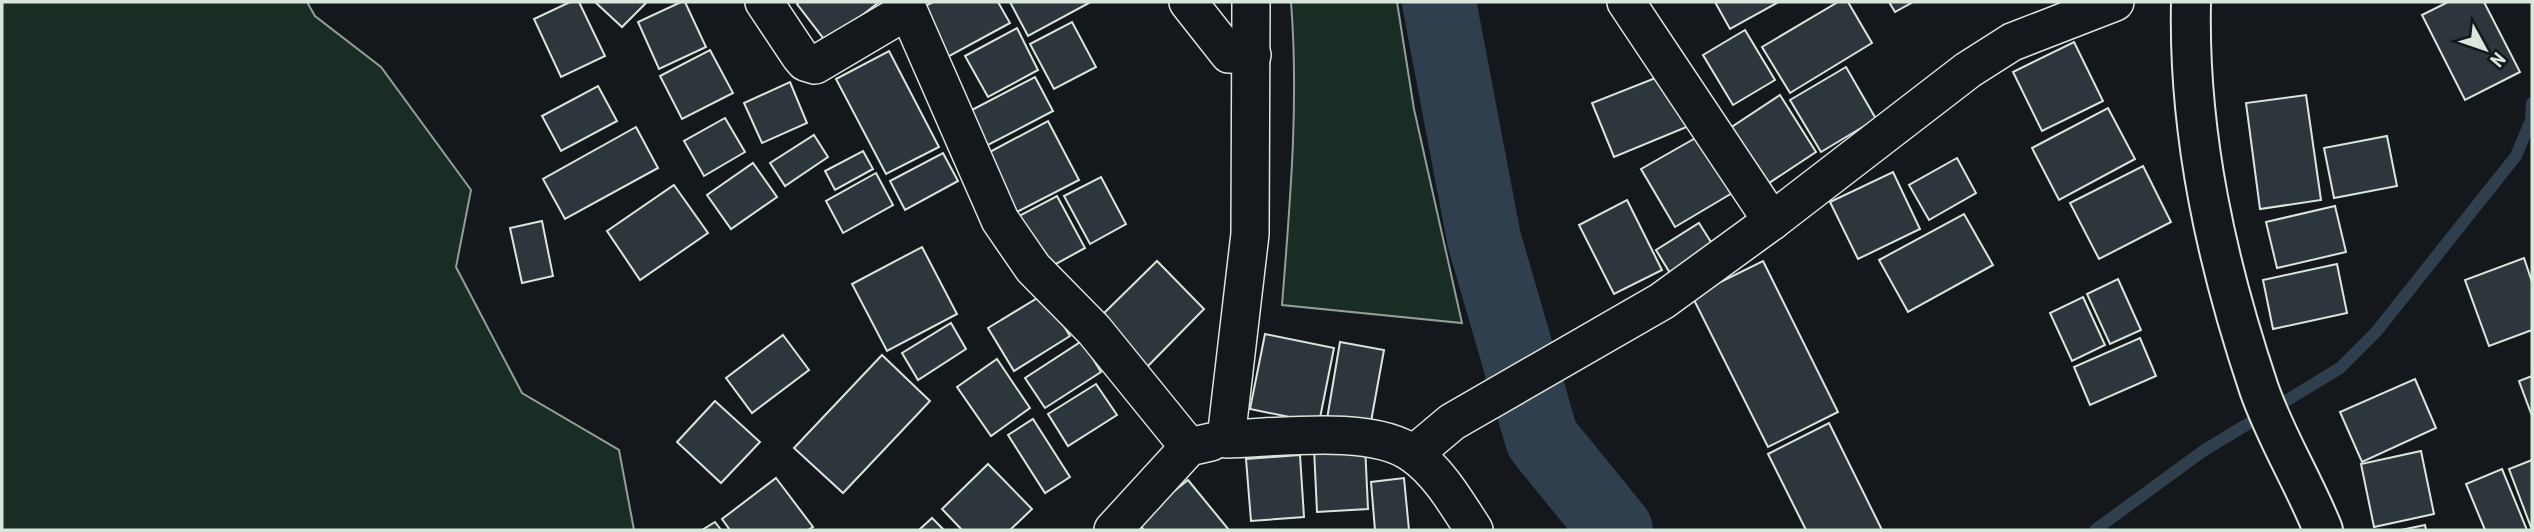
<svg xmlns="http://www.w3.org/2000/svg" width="2534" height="532" font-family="'Roboto Condensed',sans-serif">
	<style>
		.green { fill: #1a2d24; stroke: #939e99; stroke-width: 2 }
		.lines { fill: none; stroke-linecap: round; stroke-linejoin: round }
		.stream { stroke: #2f3f4d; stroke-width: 12 }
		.river { stroke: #2f3f4d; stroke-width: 74 }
		.building { fill: #2c363c; stroke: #d8e6dc; stroke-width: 2 }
		.minor-casing { stroke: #d8e6dc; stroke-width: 40 }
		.tertiary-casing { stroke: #d8e6dc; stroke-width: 42 }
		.minor { stroke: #14181c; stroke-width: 37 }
		.tertiary { stroke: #14181c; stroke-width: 38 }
	</style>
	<rect width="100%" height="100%" fill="#14181c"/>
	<g class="green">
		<path d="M2,2H307L315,16L381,67L471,190L456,267L522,393L619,450L634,530H2Z"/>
		<path d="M1291,2H1397L1414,109L1462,323L1282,305C1290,204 1299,103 1291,2Z"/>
	</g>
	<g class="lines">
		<path class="stream" d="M2095,530L2203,451L2340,368L2376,332L2516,156L2531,120L2532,103"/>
		<path class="river" d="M1439,2L1484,239L1542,439L1616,530"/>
	</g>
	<g class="building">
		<path d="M570,2H579L605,56L561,77L534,19Z"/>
		<path d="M595,2H647L622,27Z"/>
		<path d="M681,2H685L706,47L659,69L638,22Z"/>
		<path d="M799,2H879L827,43L797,4Z"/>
		<path d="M933,2H998L1010,23L942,60L915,11Z"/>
		<path d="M1010,2H1088L1089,3L1028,36Z"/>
		<path d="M1715,2H1777V3L1730,29Z"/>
		<path d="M1838,2H1848L1872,43L1790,93L1762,47Z"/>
		<path d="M1889,2H1913L1895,12Z"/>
		<path d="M2448,2H2484L2520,72L2465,100L2422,15Z"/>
		<path d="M1072,22L1096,67L1054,89L1030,44Z"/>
		<path d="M1017,28L1038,70L988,97L965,56Z"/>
		<path d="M1745,30L1775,80L1733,105L1703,55Z"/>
		<path d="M2074,42L2103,101L2042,131L2013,72Z"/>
		<path d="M710,50L733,93L682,119L660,76Z"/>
		<path d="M889,51L939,147L886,174L836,79Z"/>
		<path d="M1846,67L1876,119L1821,152L1790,100Z"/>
		<path d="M1668,73L1689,126L1614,157L1592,103Z"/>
		<path d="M1035,77L1053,111L986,146L968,112Z"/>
		<path d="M790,82L807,123L762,143L744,103Z"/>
		<path d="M598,86L617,121L561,151L542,116Z"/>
		<path d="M1780,95L1816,152L1760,189L1724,132Z"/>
		<path d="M2306,95L2321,200L2260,209L2246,103Z"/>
		<path d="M2108,108L2135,159L2059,200L2032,148Z"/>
		<path d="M725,118L745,152L704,176L684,141Z"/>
		<path d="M1048,121L1079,180L1017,212L986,154Z"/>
		<path d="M636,127L658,168L565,219L543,179Z"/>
		<path d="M1706,132L1739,189L1675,227L1641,169Z"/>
		<path d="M814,135L828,157L785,186L770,163Z"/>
		<path d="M2387,136L2397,186L2334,198L2324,148Z"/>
		<path d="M863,151L873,169L835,190L825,171Z"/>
		<path d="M943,153L958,181L905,210L890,181Z"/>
		<path d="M1957,158L1976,193L1929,220L1909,185Z"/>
		<path d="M753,163L777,197L731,229L707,195Z"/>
		<path d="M2143,166L2171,222L2099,259L2070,203Z"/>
		<path d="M1893,172L1920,229L1858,259L1830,202Z"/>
		<path d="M876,173L893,205L843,233L826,201Z"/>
		<path d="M1101,177L1126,224L1090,244L1064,196Z"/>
		<path d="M674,185L708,233L640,280L607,231Z"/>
		<path d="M1057,196L1085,248L1045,270L1017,217Z"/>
		<path d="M1627,200L1662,270L1614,294L1579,225Z"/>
		<path d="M2335,206L2346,252L2277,268L2266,222Z"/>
		<path d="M1964,214L1993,265L1908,312L1879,260Z"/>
		<path d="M542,221L553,276L522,283L510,228Z"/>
		<path d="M1699,223L1716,250L1673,278L1656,250Z"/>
		<path d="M922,247L957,314L887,351L852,284Z"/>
		<path d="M2524,258L2532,282V330L2489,346L2465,280Z"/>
		<path d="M1157,261L1204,309L1147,367L1099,318Z"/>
		<path d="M1763,261L1838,412L1768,447L1692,296Z"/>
		<path d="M2337,264L2347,313L2273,329L2263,280Z"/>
		<path d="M2118,279L2141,330L2110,344L2087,294Z"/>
		<path d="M1044,294L1070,336L1014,371L988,328Z"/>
		<path d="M2083,297L2105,345L2072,361L2050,313Z"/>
		<path d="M951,323L966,349L918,380L902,353Z"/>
		<path d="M1265,334L1334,348L1319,423L1250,409Z"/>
		<path d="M783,335L809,370L752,413L726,378Z"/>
		<path d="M2140,338L2156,376L2090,405L2074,367Z"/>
		<path d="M1082,341L1101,372L1045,408L1025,378Z"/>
		<path d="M1340,342L1384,350L1370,427L1327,419Z"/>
		<path d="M882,355L930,401L843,493L794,448Z"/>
		<path d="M997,359L1030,408L991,436L957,387Z"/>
		<path d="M2532,376V416L2519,381Z"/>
		<path d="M2415,379L2436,428L2362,462L2340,412Z"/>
		<path d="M1096,384L1117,415L1068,446L1048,414Z"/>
		<path d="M715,401L760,442L721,483L677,442Z"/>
		<path d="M1033,419L1070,477L1045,493L1008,435Z"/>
		<path d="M1829,423L1882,530H1806L1768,454Z"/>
		<path d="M1365,445L1368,509L1317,512L1314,448Z"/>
		<path d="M2421,451L2434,514L2374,527L2361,464Z"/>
		<path d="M1300,455L1304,517L1251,521L1246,459Z"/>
		<path d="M2532,460V530L2509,469Z"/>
		<path d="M988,464L1032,509L1010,530H962L942,509Z"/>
		<path d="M2502,469L2527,530H2485L2466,484Z"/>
		<path d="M776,478L813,527L808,530H730L722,519Z"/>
		<path d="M1404,478L1409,530H1375L1371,482Z"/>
		<path d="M1188,480L1229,530H1144L1137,521Z"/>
		<path d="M932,518L944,530H919Z"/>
		<path d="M715,522L721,530H702Z"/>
		<path d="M2425,525L2426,530H2401Z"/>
	</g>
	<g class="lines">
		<g class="minor-casing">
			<g id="minor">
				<path d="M764,2L800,56L805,62L815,65L908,10L1000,220L1033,268L1094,330L1189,447"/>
				<path d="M1188,2L1229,54L1252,55"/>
				<path d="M1251,2L1250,234L1226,439C1276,438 1372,424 1413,454C1439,472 1457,504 1474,530"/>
				<path d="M1626,2L1772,221"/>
				<path d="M1414,454L1452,422L1662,301L1772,221L1968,70L2012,42L2115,2"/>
				<path d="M1113,530L1189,447L1211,442"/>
			</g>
		</g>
		<g class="tertiary-casing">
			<path id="tertiary" d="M2191,2C2188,134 2217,264 2259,389C2276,438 2304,482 2323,530"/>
		</g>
		<use href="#minor" class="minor"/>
		<use href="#tertiary" class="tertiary"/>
	</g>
	<rect width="2534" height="532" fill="none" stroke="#d8e6dc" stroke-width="7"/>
	<g transform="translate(2485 49) rotate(130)" stroke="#14181c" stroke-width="5" paint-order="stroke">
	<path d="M0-5L12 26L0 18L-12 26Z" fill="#d8e6dc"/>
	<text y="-10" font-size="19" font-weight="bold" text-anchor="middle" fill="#d8e6dc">N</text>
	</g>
</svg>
